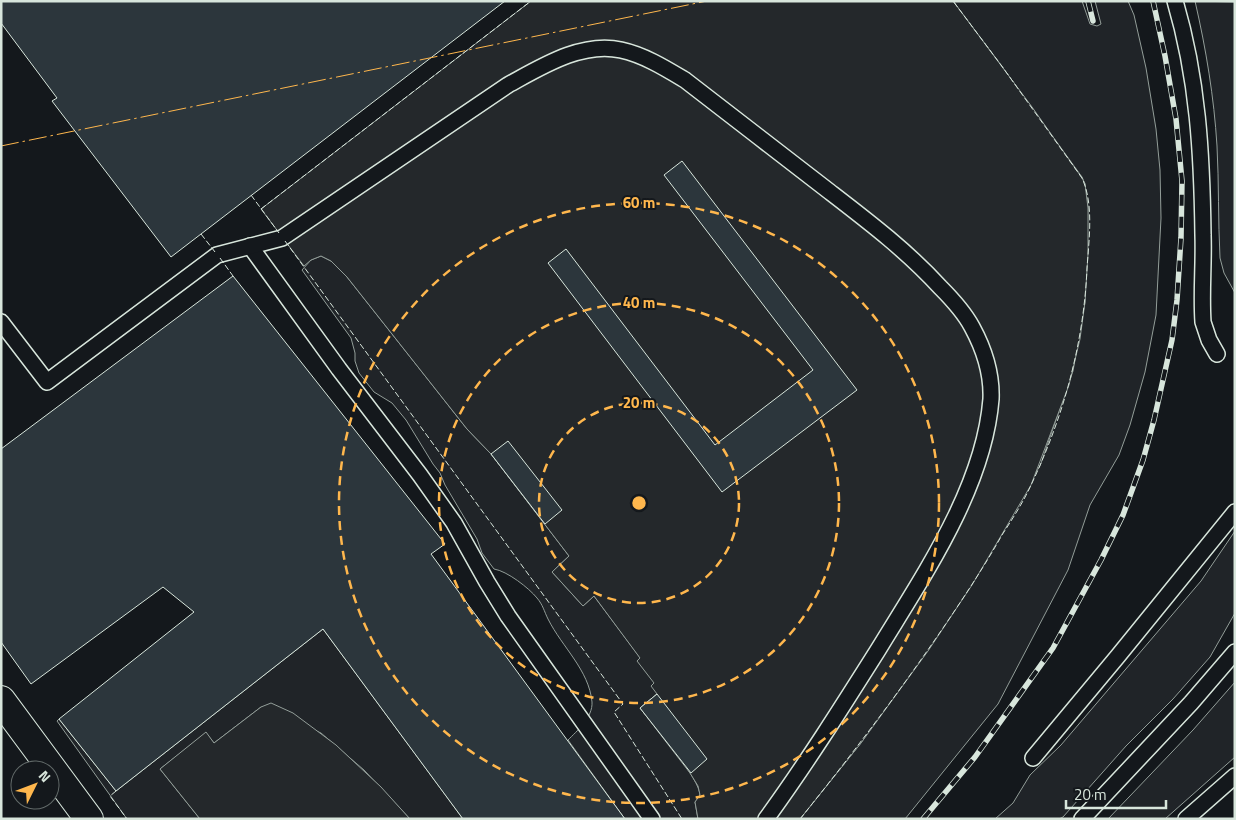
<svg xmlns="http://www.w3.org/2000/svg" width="1236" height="820" font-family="'Titillium Web',sans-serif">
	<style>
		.green { fill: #202428; stroke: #939e99 }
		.parking { fill: #24282b; stroke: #939e99 }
		.building { fill: #2c363c; stroke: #d8e6dc }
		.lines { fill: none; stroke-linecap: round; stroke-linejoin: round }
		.service-casing { stroke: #d8e6dc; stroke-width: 18 }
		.minor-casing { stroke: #d8e6dc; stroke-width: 30 }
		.service { stroke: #14181c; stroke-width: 15 }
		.minor { stroke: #14181c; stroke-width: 28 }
		.rail-casing { stroke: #d8e6dc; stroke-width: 5.5 }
		.rail { stroke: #14181c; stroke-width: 4; stroke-dasharray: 11; stroke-linecap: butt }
		.fence { stroke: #d8e6dc; stroke-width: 1; stroke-dasharray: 6 2.5; stroke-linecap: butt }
		.power { stroke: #ffb74d; stroke-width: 1; stroke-dasharray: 18 4 2.5 4; stroke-linecap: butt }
		.ring { fill: none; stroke: #ffb74d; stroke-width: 2.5; stroke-dasharray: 9 6 }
		.centre { fill: #ffb74d; stroke: #14181c; stroke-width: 2.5 }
		.ring-label { font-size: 15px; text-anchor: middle; font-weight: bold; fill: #ffb74d; stroke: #14181c; stroke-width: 4; stroke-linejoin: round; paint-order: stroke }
	</style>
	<rect width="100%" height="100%" fill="#14181c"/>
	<g class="green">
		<path d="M953,1H1082L1090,24L1097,26L1101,24L1095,1H1128L1134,15L1146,68L1156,129L1160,170L1161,218L1156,315L1145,372L1130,425L1119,455L1090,505L1068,570L998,704L905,819H800L861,743L1040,466L1073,371L1085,302L1088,208L1085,184L1082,177L1001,65Z"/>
		<path d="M1195,1L1235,2V293L1224,273L1220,258C1218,220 1219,183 1217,146C1214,97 1206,49 1195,1Z"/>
		<path d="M321,256L331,261L347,277L467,429L491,454L569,556L552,572L583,606L594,596L641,659L638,661L655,683L657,694L640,708C652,724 701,779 700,796L695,802L698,819H625L568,740C577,731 593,717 592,702C589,670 562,647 548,619C544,611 543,605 537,598C529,588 507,571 494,569L482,553L477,539L445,485L440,473L433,464L406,420L392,403L374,392L359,373L355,361V353L351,338L302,270L311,260Z"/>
		<path d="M1235,531V613L1210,657L1173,699L1126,746L1063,817L1059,819H995L1013,803L1030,775L1061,745L1201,581Z"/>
		<path d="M323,629L463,819H410L364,770L321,733L261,707L214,743L206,733L160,769L200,819H127L57,721L59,719L116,791Z"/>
		<path d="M1235,682V757L1165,819H1108L1193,730Z"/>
	</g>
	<g class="parking">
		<path d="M531,1H953L1032,107L1082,178L1085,184L1088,208V254L1085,302L1080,339L1069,385L1031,485L972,585L928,651L861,743L800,819H698L695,802L700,795L698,786L690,773L640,708L657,694L651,686L654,683L637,661L640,658L594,596L583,606L552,572L569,556L491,454L467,429L347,277L331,261L321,256L311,260L304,266L261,209Z"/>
		<path d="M271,703L293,713L336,745L381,787L410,819H200L160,769L206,732L214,743L261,707Z"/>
	</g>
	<g class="building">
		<path d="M1,1H505L171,257L52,101L57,98L1,23Z"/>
		<path d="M682,161L857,390L722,492L548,263L566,249L715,445L813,370L664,175Z"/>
		<path d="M233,276L445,544L431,554L625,819H463L323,629L116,791L59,719L194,612L163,587L31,684L1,642V449Z"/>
		<path d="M508,441L562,510L545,524L491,454Z"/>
		<path d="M657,694L707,759L691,773L640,708Z"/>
	</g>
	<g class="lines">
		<g class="service-casing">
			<g id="service">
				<path d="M1175,1C1198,79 1202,154 1203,235C1204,264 1201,293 1203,322L1209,340L1217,354"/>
				<path d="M250,246L339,369L420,475L454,523L487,582L508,616L652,819"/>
				<path d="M1,322L47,382L217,255L282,238L508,85C541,67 582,41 621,50C644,55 665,68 685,80C733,117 782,155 830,192C869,222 907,251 940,287C952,299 964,312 972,327C984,349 992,374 991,399C984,488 923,576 878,650C842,707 806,764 766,819"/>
				<path d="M1033,758L1118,656L1235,512"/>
				<path d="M1082,819L1191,703L1235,652"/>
				<path d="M1186,819L1235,776"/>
			</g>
		</g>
		<g class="minor-casing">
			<path id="minor" d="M1,700L89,819"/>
		</g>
		<use href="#service" class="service"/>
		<use href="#minor" class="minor"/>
		<g class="rail-casing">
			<g id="rail">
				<path d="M1088,1L1093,21"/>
				<path d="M923,819L975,757L1053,648L1101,560L1123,515L1143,460L1154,420L1172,340L1177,300L1181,238L1182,181L1176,119L1165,56L1153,1"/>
			</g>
		</g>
		<use href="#rail" class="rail"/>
		<g class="fence">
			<path d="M251,195L279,233"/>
			<path d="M261,209L531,1"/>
			<path d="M201,234L215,252"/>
			<path d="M285,241L623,704L614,712L682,819"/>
			<path d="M220,258L233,276"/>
			<path d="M116,791L110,796L127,819"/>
			<path d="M800,819C850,757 898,694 943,628C964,597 984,567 1002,535C1013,518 1024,501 1032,483C1064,415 1084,342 1087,268C1089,239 1094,204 1082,178L1001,65L953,1"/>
		</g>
		<path class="power" d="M1,146L707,1"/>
	</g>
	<g class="ring">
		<circle cx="639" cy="503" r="100"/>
		<circle cx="639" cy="503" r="200"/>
		<circle cx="639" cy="503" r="300"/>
	</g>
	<circle cx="639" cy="503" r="8" class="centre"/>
	<g class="ring-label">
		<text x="639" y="208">60 m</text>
		<text x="639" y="308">40 m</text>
		<text x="639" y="408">20 m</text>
	</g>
	<rect width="1236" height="820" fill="none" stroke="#d8e6dc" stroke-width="5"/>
	<g transform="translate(35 785) rotate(48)"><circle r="24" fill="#14181c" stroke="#626a69"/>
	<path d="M0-4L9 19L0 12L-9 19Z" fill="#ffb74d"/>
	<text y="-8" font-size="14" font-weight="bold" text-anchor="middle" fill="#d8e6dc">N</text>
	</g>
	<path d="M1066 800v8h100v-8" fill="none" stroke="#d8e6dc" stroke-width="2.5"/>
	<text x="1074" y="800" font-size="15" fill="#d8e6dc" stroke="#14181c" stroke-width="4" paint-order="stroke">20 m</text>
</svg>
